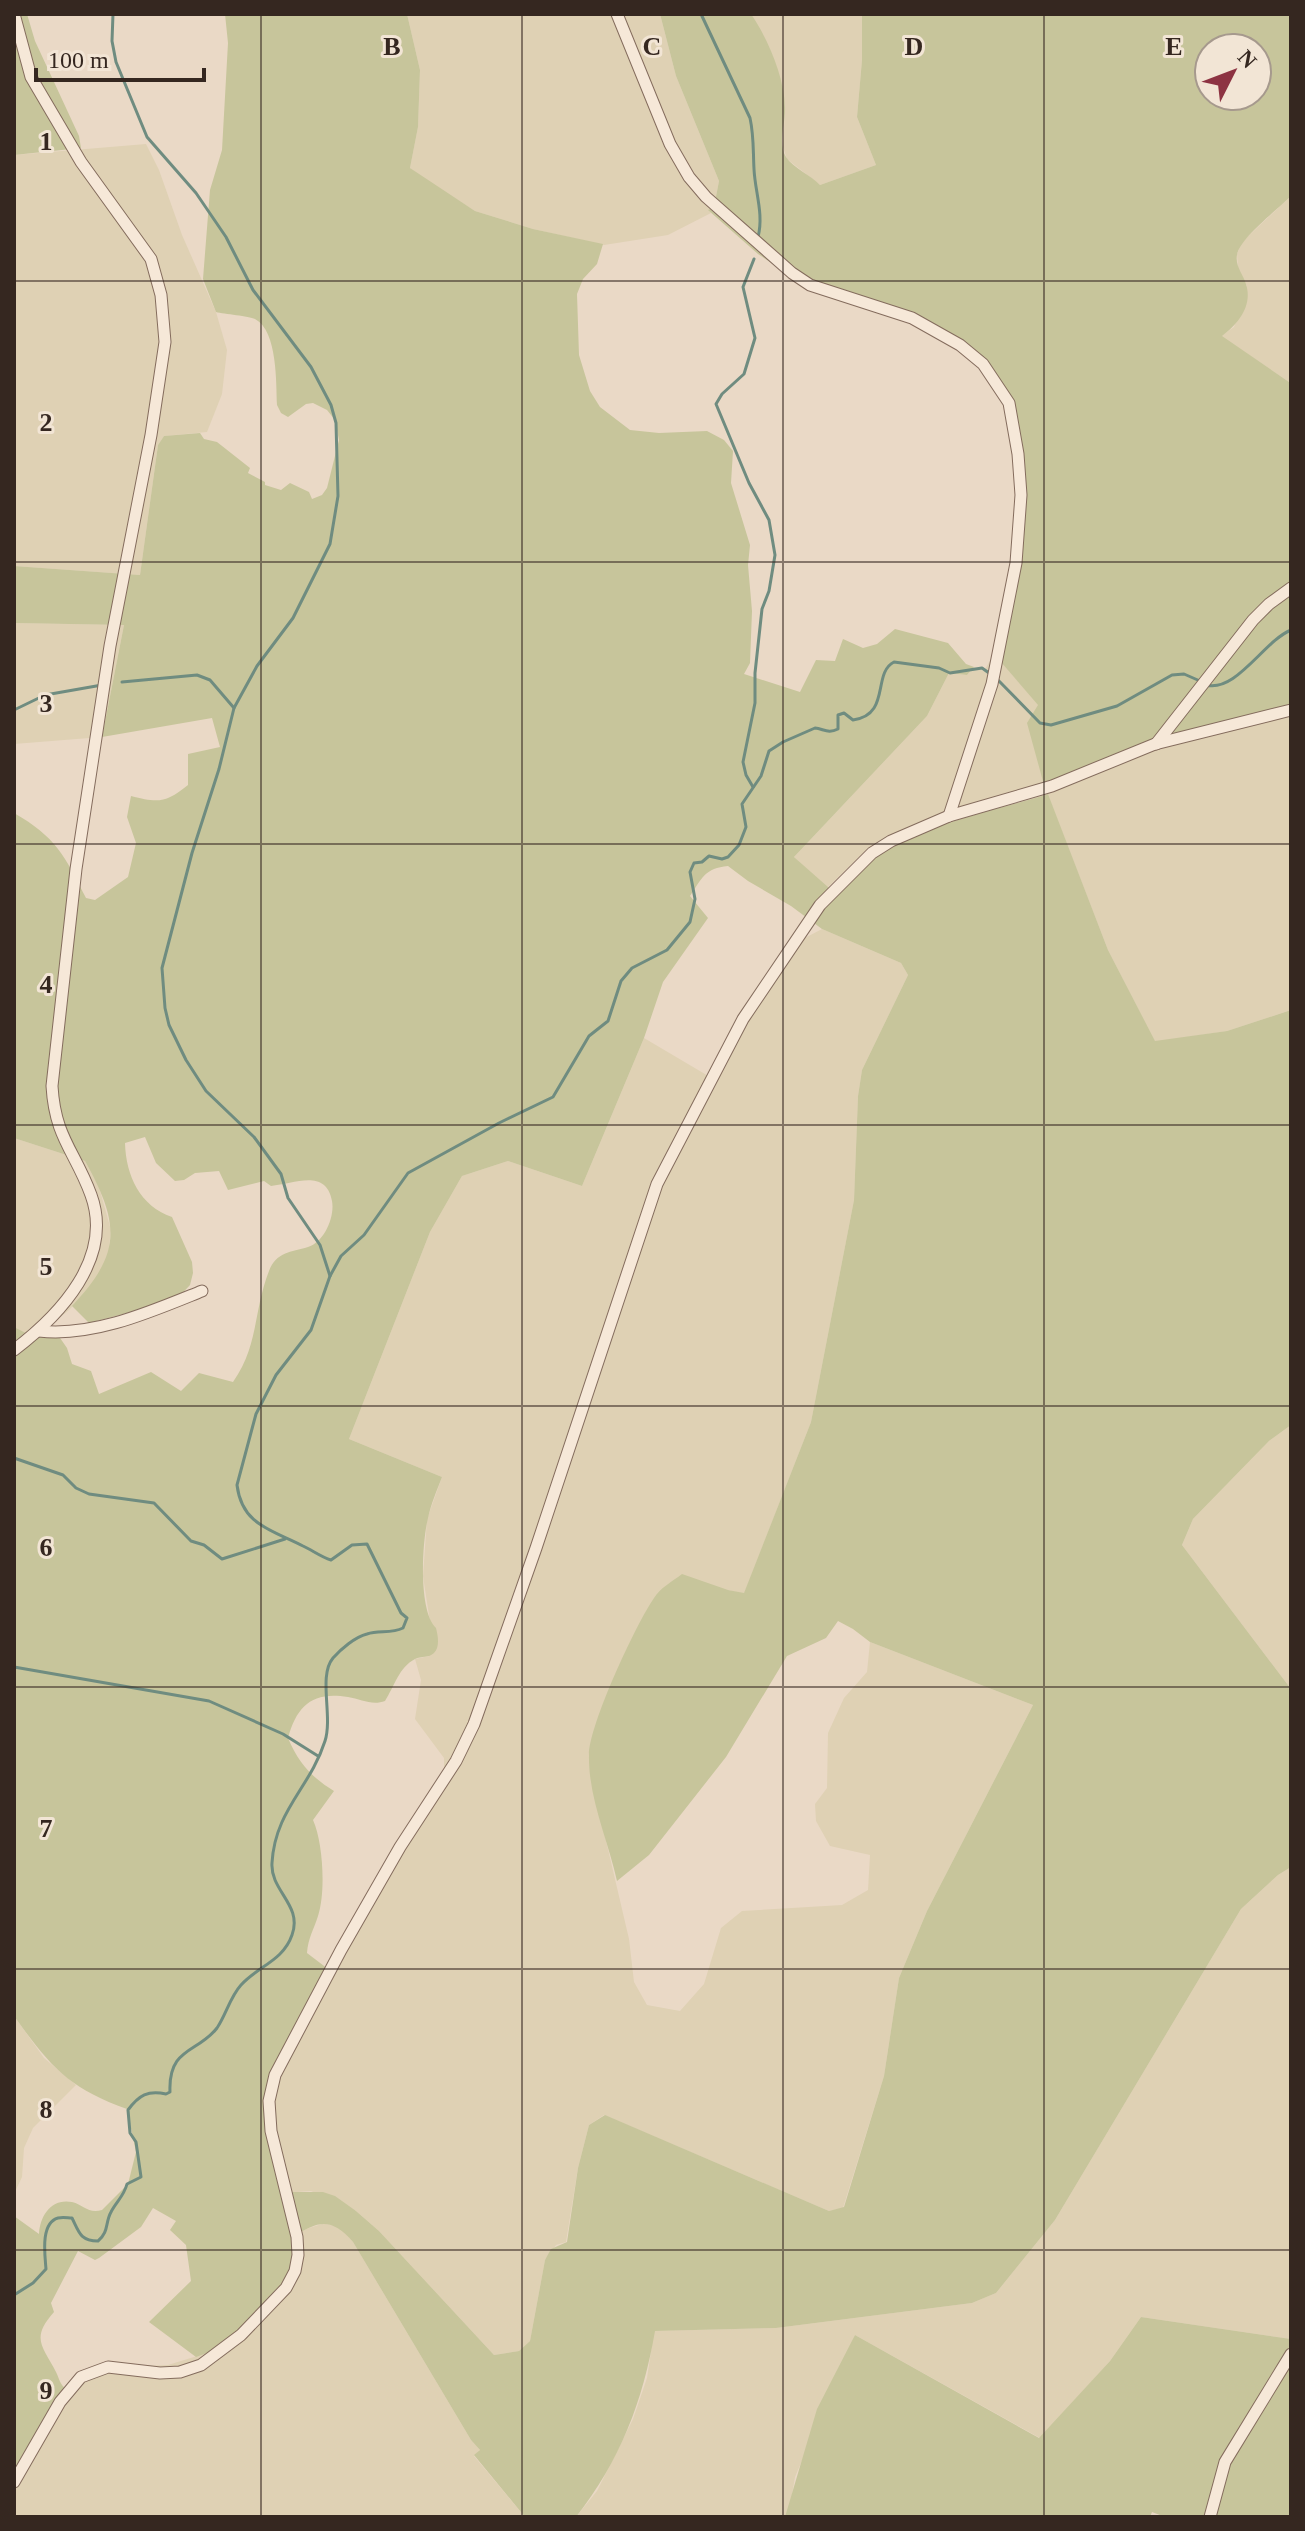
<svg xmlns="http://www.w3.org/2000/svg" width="1305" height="2531" font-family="'Times New Roman',serif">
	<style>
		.farmland { fill: #dfd1b4 }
		.green { fill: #c7c59b; fill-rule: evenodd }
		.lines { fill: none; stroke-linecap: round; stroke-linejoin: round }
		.stream { stroke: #6f8c80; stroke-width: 3 }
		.street-casing { stroke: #846c5d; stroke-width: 13 }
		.street { stroke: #f6e8d8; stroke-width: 11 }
		.grid { fill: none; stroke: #352720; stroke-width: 2; stroke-opacity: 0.55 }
		.grid-label { font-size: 26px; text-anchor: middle; font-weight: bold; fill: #352720; stroke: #f2e5d5; stroke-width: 6; stroke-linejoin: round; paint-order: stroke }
	</style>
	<rect width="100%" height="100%" fill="#ead9c6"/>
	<g class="farmland">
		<path d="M407,14H660L676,76L719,181L714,207L709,210L711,213L668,235L604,245L533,229L475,211L420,176L410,168L418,127L420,70Z"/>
		<path d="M751,14H862V60L857,117L876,165L820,185L787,159L783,147L785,107L781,83L770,49Z"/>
		<path d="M146,144L159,170L182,235L216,312L227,350L222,394L207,432L164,436L158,445L140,575L14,566V155Z"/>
		<path d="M1291,196V380L1289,382L1221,336L1234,327L1247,286L1238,269L1237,254L1242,242Z"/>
		<path d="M14,623L124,625L102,737L14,744Z"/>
		<path d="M994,654L1039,705L1291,706V1010L1227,1031L1155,1042L1108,950L1044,785L962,806L917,824L867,849L827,888L794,857L927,716L949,673L967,675L974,667L984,671Z"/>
		<path d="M822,929L901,963L908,975L862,1070L858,1096L854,1200L811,1422L744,1594L728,1590L589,1752L590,1772L629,1939L634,1982L647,2005L680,2011L704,1984L721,1928L742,1911L842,1905L868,1890L870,1855L830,1846L816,1821L815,1804L827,1788L828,1733L844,1698L867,1672L870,1642L1033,1705L927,1911L899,1978L884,2076L843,2208L829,2211L604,2115L589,2125L578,2168L566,2242L556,2245L545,2260L530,2341L519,2351L494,2355L379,2231L356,2211L311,2191L283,2193L274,2162L272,2072L444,1776V1758L415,1719L421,1680L415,1659L429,1656L430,1622L423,1576L427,1519L442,1477L349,1439L430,1232L462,1176L508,1161L582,1186L644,1038L710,1077L801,940Z"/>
		<path d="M14,1138L85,1161L99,1187L111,1230L108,1257L95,1282L70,1309L36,1338L14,1327Z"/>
		<path d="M1291,1425V1689L1182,1545L1193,1519L1269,1441Z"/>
		<path d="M1291,1867V2339L1141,2317L1110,2361L1040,2438L855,2335L795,2477L790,2507L785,2517H576L597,2491L633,2419L647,2378L654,2331L776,2328L972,2303L996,2293L1055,2220L1241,1909L1278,1875Z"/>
		<path d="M14,2016L44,2058L76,2085L33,2128L24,2148L22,2177L14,2194Z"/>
		<path d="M325,2223L341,2228L353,2242L471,2440L480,2450L474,2456L525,2517H14V2477L67,2388L106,2368L168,2365L207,2353L293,2237L306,2229Z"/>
	</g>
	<g class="green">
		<path d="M14,14H27L35,41L79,136L81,148L14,155Z"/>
		<path d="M225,14H407L420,70L418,127L410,168L475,211L533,229L603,244L597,264L583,279L577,294L579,355L590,391L600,407L630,430L659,433L707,431L724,440L733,451L731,483L750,545L748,565L752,611L750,663L744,674L800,692L816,660L835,661L843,639L863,648L877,644L895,629L948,643L966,664L974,667L967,675L949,673L927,716L794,857L837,895C850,882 863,867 878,856C923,824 995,811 1048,794L1108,950L1155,1041L1227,1031L1291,1010V1425L1269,1441L1193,1519L1182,1545L1291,1689V1867L1278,1875L1241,1909L1055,2220L996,2293L972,2303L776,2328L655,2331C643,2401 620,2461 576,2517H525L474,2455L480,2450L471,2440L353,2242C332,2218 319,2220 293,2237C298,2293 247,2322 207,2353L196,2357L149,2322L191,2281L186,2245L170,2230L176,2221L153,2208L141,2227L99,2258L95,2260L78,2251L51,2303L54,2312C30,2339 43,2346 56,2372C60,2380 59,2383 66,2389L14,2477V2216L39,2234C40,2216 51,2198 72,2202C84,2205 88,2214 102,2210L128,2184L136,2152L127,2109C68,2088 50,2066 14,2016V1327L36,1338L51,1325L67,1348L72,1364L91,1371L99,1394L151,1372L181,1391L199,1373L233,1382C259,1345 253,1312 269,1271C276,1252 291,1252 308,1247C324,1242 335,1217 332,1201C326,1168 294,1184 271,1186L264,1181L228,1190L219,1171L195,1173L184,1180L175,1181L156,1163L145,1137L125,1143C126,1176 140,1206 172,1217L192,1262L193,1273L190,1285L176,1300L89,1323L72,1306C122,1253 120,1224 85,1161L14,1138V813C56,837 65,856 86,898L95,900L128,877L136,843L127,817L131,796C158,803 166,803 188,785V754L220,747L212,718L102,737L124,625L14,623V566L140,575L158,445L164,436L200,433L204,439L217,442L250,468L248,473L265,482V485L281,490L290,483L309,492L312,499L322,495L327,488L339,440L335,420L327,410L313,403L306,404L288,417L281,413L277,405C276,384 278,331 255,319C249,316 224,314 216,312L203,279L210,190L222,150L228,43ZM728,866L748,881L791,906L822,929L901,963L908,975L862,1070L858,1096L854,1200L811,1422L744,1593L728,1590L682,1574C673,1581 660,1588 654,1598C636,1624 589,1725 589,1755C588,1797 608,1840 617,1881L649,1855L726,1757L787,1656L826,1638L838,1621L853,1629L870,1642L1033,1705L927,1911L899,1978L884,2076L844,2207L829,2211L605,2115L589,2125L578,2168L567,2242L551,2249L545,2260L530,2341L519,2351L494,2355L379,2231L356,2211L335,2196L323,2192H283L266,2119L272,2072L328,1969L307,1953C308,1938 314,1929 318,1916C326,1892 323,1842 313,1820L334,1791C311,1777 298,1762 288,1738C297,1705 313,1691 348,1697C361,1699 372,1706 385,1701C394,1687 399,1667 415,1659C421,1656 429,1658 434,1653C440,1647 438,1636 436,1628C418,1611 422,1542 428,1518C431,1504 437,1490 442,1477L349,1439L430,1232L462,1176L508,1161L582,1186L644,1038L663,982L708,918L690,896C702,878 705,868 728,866Z"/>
		<path d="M660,14H751C768,39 784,76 785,107C786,123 777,143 786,157C793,168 811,175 820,185L876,165L857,117L862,60V14H1291V196C1278,209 1239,239 1237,255C1235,266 1243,274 1246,284C1253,306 1238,324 1222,336L1289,382L1291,380V706L1044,785L1027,723L1038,705L994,654L1008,625L1019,579L1020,477L1005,398L976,359L897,315L843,302L805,285L758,254L708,210L714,207L719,181L676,76ZM1209,48H1257V96H1209Z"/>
		<path d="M1141,2317L1291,2339V2517H1165L1152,2512L1150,2517H785L817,2409L855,2335L1039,2438L1110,2361Z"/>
	</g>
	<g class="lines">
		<g class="stream">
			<path d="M113,14L112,41L116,62L147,137L196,193L226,237L253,290L311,367L331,405L336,423L338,496L330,544L293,618L257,666L234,708L219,769L192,853L162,968L165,1008L169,1025L186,1060L206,1091L254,1137L281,1174L288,1198L320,1245L330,1276"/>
			<path d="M701,14L750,118C754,136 753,151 754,169C755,192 764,214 758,237"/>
			<path d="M998,680L1040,723L1051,725L1117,706L1172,675L1184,674L1200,681"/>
			<path d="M122,682L197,675L210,680L234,708"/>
			<path d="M1206,685C1236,693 1264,641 1291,630"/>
			<path d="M14,710L45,695L102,685"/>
			<path d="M753,787L746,775L743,762L755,703V673L762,609L769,591L775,555L769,520L749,483L716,404L722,394L744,374L755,338L743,287L754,259"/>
			<path d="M14,1458L63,1475L76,1488L89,1494L154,1503L191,1541L204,1545L222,1559L285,1539"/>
			<path d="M14,1667L209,1701L283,1734L318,1756"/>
			<path d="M14,2295L33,2283L46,2269C45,2256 40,2223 58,2218C63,2217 68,2218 72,2218C79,2232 80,2241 98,2241C109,2232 105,2223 111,2212C116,2202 124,2196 127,2184L141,2177L136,2142L130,2133L128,2110C139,2095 148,2090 166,2094L170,2092C168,2047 198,2053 217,2028C226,2015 230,1997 241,1985C258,1966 283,1961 292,1935C303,1905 270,1891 272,1863C275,1810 310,1788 325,1741C333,1716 318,1676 333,1658C341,1649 355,1637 367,1634C379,1630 391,1634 403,1628L407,1618L401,1613L367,1544L352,1545L331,1560C321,1557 312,1550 303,1546C273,1530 242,1526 237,1485L256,1414L276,1375L311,1330L330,1276L341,1256L364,1235L408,1173L499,1123L553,1097L589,1036L608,1021L621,981L632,968L667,950L690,922L695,899L690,872L694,863L702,862L709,856L722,859L728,857L739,845L746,827L742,804L761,776L769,751L783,742L815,728C824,729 828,734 838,729V715L844,713L853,720C891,715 872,673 894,662L939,668L950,673L982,668L989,673"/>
		</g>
		<g class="street-casing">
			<g id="street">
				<path d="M617,14L670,144L689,177L706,197L792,273L810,285L912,318L960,345L983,364L1009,403L1018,454L1021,495L1016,563L992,684L949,816"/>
				<path d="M1156,744L1253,620L1269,604L1291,588"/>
				<path d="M39,1331C94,1337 150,1312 202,1291"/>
				<path d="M14,1350C60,1315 114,1258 91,1195C75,1151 55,1138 52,1086L76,869L110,646L151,435L165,342L161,295L151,259L81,162L31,77L14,14"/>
				<path d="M14,2482L60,2402L81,2377L108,2367L160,2373L180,2372L201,2365L241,2335L286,2288L295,2271L298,2255L297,2237L271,2131L269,2101L275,2075L341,1950L400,1847L456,1761L474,1724L536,1548L657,1184L743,1019L820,905L872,853L891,841L949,816L1052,786L1155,744L1291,710"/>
				<path d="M1210,2517L1225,2462L1291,2354"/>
			</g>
		</g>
		<use href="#street" class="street"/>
	</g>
	<path class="grid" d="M261,14V2517M522,14V2517M783,14V2517M1044,14V2517M14,281H1291M14,562H1291M14,844H1291M14,1125H1291M14,1406H1291M14,1687H1291M14,1969H1291M14,2250H1291"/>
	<g class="grid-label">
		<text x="392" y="55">B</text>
		<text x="652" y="55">C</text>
		<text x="914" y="55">D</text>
		<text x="1174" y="55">E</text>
		<text x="46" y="150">1</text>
		<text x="46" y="431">2</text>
		<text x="46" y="712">3</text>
		<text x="46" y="993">4</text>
		<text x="46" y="1275">5</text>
		<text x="46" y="1556">6</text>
		<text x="46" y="1837">7</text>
		<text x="46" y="2118">8</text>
		<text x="46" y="2399">9</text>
	</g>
	<rect width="1305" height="2531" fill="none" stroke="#352720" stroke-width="32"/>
	<g transform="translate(1233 72) rotate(48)"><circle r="38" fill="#f2e5d5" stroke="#a6998d" stroke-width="2"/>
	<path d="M0-6L14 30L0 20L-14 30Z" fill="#8d3342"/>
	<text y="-12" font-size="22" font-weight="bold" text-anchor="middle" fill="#352720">N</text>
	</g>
	<path d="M36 68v12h168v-12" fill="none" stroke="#352720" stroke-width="4"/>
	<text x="48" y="68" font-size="24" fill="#352720" stroke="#f2e5d5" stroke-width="6" paint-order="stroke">100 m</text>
</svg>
